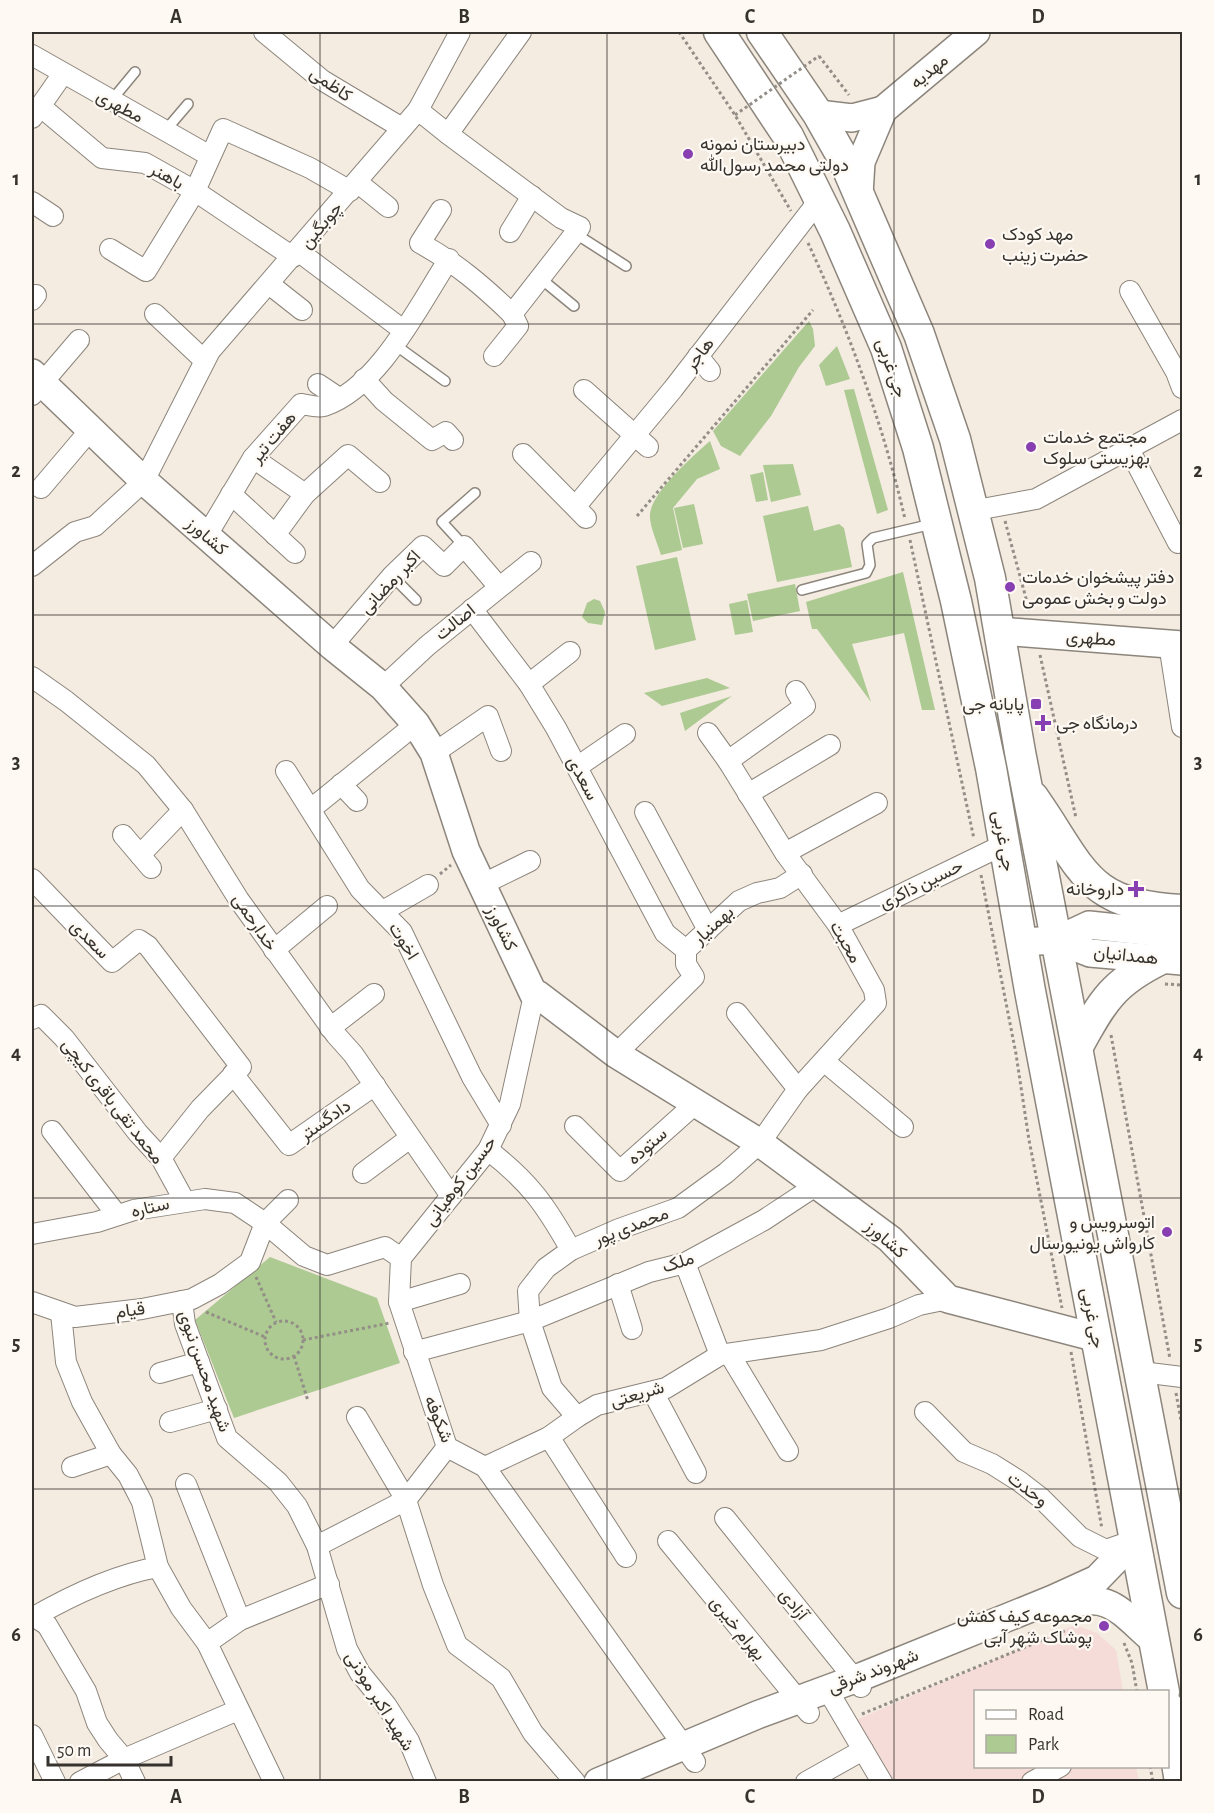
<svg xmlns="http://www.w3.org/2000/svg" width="1214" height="1813" font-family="'Alegreya Sans',Vazirmatn,sans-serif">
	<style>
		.industrial { fill: #f6dcd8 }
		.green { fill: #acca91 }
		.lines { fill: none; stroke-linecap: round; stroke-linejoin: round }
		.lane-casing { stroke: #8c857b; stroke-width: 12 }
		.street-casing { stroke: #8c857b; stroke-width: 22 }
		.secondary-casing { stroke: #8c857b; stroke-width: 30 }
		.primary-casing { stroke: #8c857b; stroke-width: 33 }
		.path { stroke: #938e87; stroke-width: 3; stroke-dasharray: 3 3; stroke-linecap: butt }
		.lane { stroke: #fff; stroke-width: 9 }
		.street { stroke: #fff; stroke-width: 20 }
		.secondary { stroke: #fff; stroke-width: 27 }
		.primary { stroke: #fff; stroke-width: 30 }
		.path-bridge { stroke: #938e87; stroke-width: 3; stroke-dasharray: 3 3; stroke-linecap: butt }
		.grid { fill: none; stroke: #36332f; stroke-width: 1.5; stroke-opacity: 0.55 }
		.poi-dot { fill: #873fb2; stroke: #fef9f3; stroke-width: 2 }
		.labels { text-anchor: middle; stroke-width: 4.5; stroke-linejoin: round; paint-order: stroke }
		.street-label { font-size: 18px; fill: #36332f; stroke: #fef9f3 }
		.poi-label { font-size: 18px; fill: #36332f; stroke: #fef9f3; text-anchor: start }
		.neatline { fill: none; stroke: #36332f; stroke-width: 2 }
		.grid-label { font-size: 20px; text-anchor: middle; font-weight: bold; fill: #36332f }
	</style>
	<rect width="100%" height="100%" fill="#f4ebe1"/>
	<path class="industrial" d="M1075,1625L1097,1633L1116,1650L1123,1691L976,1692V1766L1136,1767L1139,1781H890L856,1720Z"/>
	<g class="green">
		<path d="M809,321L813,329L815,346L799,367L771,416L740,456L721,446L713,431Z"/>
		<path d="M837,346L850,379L826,386L819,365Z"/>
		<path d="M854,389L888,510L877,514L844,390Z"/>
		<path d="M710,441L720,469L697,479L673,508L682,550L661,555C658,544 649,526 650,514C652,492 693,456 710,441Z"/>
		<path d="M793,464L801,495L771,502L763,465Z"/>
		<path d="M763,472L768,500L756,502L750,475Z"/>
		<path d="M694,504L703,544L683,548L674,508Z"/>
		<path d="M808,506L814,531L839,524L844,528L852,567L777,582L763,516Z"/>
		<path d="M677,557L696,640L655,650L636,566Z"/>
		<path d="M903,572L935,710H922L904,633L852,644L871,702L817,629H812L806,602Z"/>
		<path d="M795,584L800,611L753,621L747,594Z"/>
		<path d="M594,599L600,601L605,612L602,625L588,623L582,617L587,603Z"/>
		<path d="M747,600L753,632L735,635L729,604Z"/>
		<path d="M707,678L730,688L662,706L644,693Z"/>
		<path d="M732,696L685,731L680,713Z"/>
		<path d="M270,1257L377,1298L400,1363L234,1418L195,1320Z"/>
	</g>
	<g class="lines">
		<g class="lane-casing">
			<g id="lane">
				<path d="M111,101L135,72"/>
				<path d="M165,131L188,104"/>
				<path d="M576,234L626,266"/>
				<path d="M540,278L574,306"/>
				<path d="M394,344L445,381"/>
				<path d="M464,546L442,522L475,493"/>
				<path d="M392,576L416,600"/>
				<path d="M802,590L866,573L870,565L867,544L873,538L932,524"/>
			</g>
		</g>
		<g class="street-casing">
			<g id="street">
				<path d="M264,32L322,80L402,128"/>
				<path d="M32,55L210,156"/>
				<path d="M40,106L102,158L145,163L195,191L293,257"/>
				<path d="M418,110L460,32"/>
				<path d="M32,118L62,75"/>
				<path d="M357,182L388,207"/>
				<path d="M32,202L53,216"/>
				<path d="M441,210L420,243C456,263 483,286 512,314L580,227L561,218L448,134"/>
				<path d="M510,232L532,196"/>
				<path d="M110,249L146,271L195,191L223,129L310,168L350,191"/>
				<path d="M298,251L403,330"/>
				<path d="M269,284L302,310"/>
				<path d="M1130,291L1176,372L1182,388"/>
				<path d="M32,300L36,295"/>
				<path d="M155,314L204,360"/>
				<path d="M494,356L518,326L512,314"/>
				<path d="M698,356L710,371"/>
				<path d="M364,379L384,401L432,440L446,432L453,440"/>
				<path d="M318,384L339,398"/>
				<path d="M584,390L648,447"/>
				<path d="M32,395L79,340"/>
				<path d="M1129,449L1178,543"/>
				<path d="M523,454L586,518"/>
				<path d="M253,458L305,494"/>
				<path d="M41,488L91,429"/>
				<path d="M231,494L295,553"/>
				<path d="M576,506L673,389L820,199"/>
				<path d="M971,511L1036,499L1182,420"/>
				<path d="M207,535L253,458L301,404C308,405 317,408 324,406C379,388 419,305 449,259"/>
				<path d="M275,535L305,494L348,455L380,482"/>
				<path d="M32,566L75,532L95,526L144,481L210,351L418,110L448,134L521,32"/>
				<path d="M472,609L529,684L556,728L665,933L686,950"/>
				<path d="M1169,644L1182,727"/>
				<path d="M332,646L392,576L423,546L444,566L464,546L499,587"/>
				<path d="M32,677L66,701L146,765L183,810L239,900L336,1035L353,1054L451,1196"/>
				<path d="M529,684L570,652"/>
				<path d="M383,687L427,646L531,562"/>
				<path d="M708,733L728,761L785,853L838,925L874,990L876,1003L798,1089L760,1143L726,1173L678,1208L619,1229L571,1250L546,1268L528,1291L530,1321L649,1272L685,1263L764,1220L817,1185"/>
				<path d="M434,753L488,716L501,751"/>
				<path d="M728,761L805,706L796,691"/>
				<path d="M577,767L625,734"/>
				<path d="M286,771L360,889L402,932L472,1077L501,1125"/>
				<path d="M341,784L357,801"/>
				<path d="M748,794L830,745"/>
				<path d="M311,809L416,724"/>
				<path d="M645,812L708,930"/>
				<path d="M123,835L151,868"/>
				<path d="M785,853L877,803"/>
				<path d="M140,855L183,810"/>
				<path d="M32,879L112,962L139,940L148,946L241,1067L200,1109L161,1158"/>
				<path d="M481,885L530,861"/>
				<path d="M383,911L428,885"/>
				<path d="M838,925L1005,844"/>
				<path d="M274,950L327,906"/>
				<path d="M737,1013L798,1089"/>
				<path d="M32,1019L41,1015L64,1038L138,1133L161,1158L184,1200"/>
				<path d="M330,1028L374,994"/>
				<path d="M616,1054L694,977L686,964V950L739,901L757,893L780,888L802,874"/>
				<path d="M825,1062L903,1127"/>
				<path d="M233,1074L289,1145L375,1085"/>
				<path d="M575,1126L620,1171L695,1104"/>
				<path d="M52,1131L117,1215"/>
				<path d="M488,1150C530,1182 546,1206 571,1250"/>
				<path d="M363,1173L410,1138"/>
				<path d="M32,1234L97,1222L134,1210L205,1199L235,1203L265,1223L304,1256L327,1265L385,1247L401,1258L399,1302L447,1447L485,1467L695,1762"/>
				<path d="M401,1258L488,1150L510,1104L534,995"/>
				<path d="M685,1263L720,1355"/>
				<path d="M618,1284L632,1329"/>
				<path d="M182,1301L185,1324L227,1438L278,1482L297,1506L317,1546L347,1649L360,1673L386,1705L409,1741L426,1782"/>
				<path d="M32,1302L75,1317L142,1309L192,1299L220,1284L250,1262L265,1223L288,1200"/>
				<path d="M399,1302L460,1284"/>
				<path d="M61,1313L66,1362L82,1402L111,1454L128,1475L142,1502L158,1567L181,1608L207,1643L240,1620L329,1584"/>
				<path d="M414,1352L530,1321L552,1388L577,1417L597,1405L666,1388L720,1355L821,1340L889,1318L919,1305L948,1299"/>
				<path d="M730,1355L788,1451"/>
				<path d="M1141,1372L1182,1377"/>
				<path d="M160,1373L199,1362"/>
				<path d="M653,1392L696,1473"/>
				<path d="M925,1412L964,1452L992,1464L1019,1481L1041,1498L1080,1537L1106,1550L1132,1541"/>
				<path d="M357,1417L406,1500L433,1585L457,1645L501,1678L533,1733L575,1782"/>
				<path d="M170,1422L217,1409"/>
				<path d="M549,1437L626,1557"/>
				<path d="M72,1467L111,1454"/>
				<path d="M485,1467L549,1437L577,1417"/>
				<path d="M186,1484L240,1620"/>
				<path d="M725,1518L861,1687"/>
				<path d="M668,1541L809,1713"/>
				<path d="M317,1546L406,1500L447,1447"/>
				<path d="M32,1615L47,1625L86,1691L97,1723L108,1740L124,1759L135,1782"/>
				<path d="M32,1618C70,1596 114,1575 158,1567"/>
				<path d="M207,1643L274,1782"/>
				<path d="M827,1689L882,1782"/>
				<path d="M32,1735L55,1782"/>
				<path d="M80,1782L124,1759L238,1710"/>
				<path d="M806,1782L863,1750"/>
				<path d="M1032,1782L1061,1766"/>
			</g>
		</g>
		<g class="secondary-casing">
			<g id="secondary">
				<path d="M818,114L852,118L883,110"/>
				<path d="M859,194L861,162L883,110L976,32"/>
				<path d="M32,373L144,481L332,646L383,687L416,724L434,753L466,851L534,995L537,994L616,1054L760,1143L890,1239L948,1299L1097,1338"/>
				<path d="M999,631L1182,645"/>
				<path d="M1057,940L1090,953L1182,961"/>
				<path d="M1021,942L1057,940L1089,925L1182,935"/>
				<path d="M1061,1608C1107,1589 1119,1610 1152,1639"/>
				<path d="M598,1782L757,1715L863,1676L1053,1599L1097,1579L1135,1540"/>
			</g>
		</g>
		<g class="primary-casing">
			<g id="primary">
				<path d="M719,32L788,136L835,231L886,348L918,448L956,601L991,768L1030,991L1164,1692"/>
				<path d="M762,32L818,114L843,158L919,334L955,439L990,578L1020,752L1182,1593"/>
				<path d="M1033,797C1083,868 1085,906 1182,910"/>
				<path d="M1078,1046C1103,1000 1114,982 1161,959"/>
				<path d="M1168,1707L1180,1782"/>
			</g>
		</g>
		<g class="path">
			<path d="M679,32L735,115L791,211"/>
			<path d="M819,56L849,95"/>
			<path d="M808,243C849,331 883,424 905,519"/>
			<path d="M637,516L813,310"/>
			<path d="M1005,521L1030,613"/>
			<path d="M910,540L974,839"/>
			<path d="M1040,655L1076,818"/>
			<path d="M440,874L451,865"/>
			<path d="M981,875L1016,1054L1029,1140L1062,1308"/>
			<path d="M1165,984L1182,985"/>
			<path d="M1111,1035L1170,1359"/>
			<path d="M256,1277L276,1322"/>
			<path d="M206,1312L265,1337"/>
			<circle cx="284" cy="1340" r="19"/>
			<path d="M303,1340L390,1323"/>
			<path d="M1071,1352L1102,1529"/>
			<path d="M294,1356L308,1401"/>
			<path d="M1176,1393L1182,1426"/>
			<path d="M1029,1632L1034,1644"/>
			<path d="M1124,1643L1132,1663L1137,1692"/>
			<path d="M862,1714L1067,1630"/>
			<path d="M1150,1766L1153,1782"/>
		</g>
		<use href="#lane" class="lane"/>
		<use href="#street" class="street"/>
		<use href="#secondary" class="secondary"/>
		<use href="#primary" class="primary"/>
		<path class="path-bridge" d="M735,115L819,56"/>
	</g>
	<path class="grid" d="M320,32V1782M607,32V1782M894,32V1782M32,324H1182M32,615H1182M32,906H1182M32,1198H1182M32,1489H1182"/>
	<g class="poi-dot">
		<circle cx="688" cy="154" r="6"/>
		<circle cx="990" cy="244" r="6"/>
		<circle cx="1031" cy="447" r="6"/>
		<circle cx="1010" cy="587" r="6"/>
		<rect x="1030" y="698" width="12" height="12" rx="3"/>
		<path d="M1040 714h6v6h6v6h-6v6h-6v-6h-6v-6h6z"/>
		<path d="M1133 880h6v6h6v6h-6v6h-6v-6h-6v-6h6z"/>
		<circle cx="1167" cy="1232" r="6"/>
		<circle cx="1104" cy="1626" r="6"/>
	</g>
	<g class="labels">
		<g class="street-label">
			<text transform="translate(929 71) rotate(-40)" y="6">مهدیه</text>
			<text transform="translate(331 84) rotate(35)" y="6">کاظمی</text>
			<text transform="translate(120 106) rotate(28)" y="6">مطهری</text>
			<text transform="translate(167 176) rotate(29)" y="6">باهنر</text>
			<text transform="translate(321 225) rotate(-50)" y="6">چوبگین</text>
			<text transform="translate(699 354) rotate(-53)" y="6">هاجر</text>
			<text transform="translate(892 368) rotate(71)" y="6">جی غربی</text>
			<text transform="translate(273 437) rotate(-50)" y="6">هفت تیر</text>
			<text transform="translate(207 536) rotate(41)" y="6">کشاورز</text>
			<text transform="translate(390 582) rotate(-47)" y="6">اکبر رمضانی</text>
			<text transform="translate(455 622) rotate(-39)" y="6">اصالت</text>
			<text transform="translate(1091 638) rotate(4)" y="6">مطهری</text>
			<text transform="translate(583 778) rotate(62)" y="6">سعدی</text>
			<text transform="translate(1004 841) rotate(80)" y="6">جی غربی</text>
			<text transform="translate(921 884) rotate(-26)" y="6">حسین ذاکری</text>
			<text transform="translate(255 922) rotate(56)" y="6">خدارحمی</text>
			<text transform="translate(713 925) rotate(-42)" y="6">بهمنیار</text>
			<text transform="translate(502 928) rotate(64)" y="6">کشاورز</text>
			<text transform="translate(90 939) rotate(45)" y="6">سعدی</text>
			<text transform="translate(404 941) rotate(58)" y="6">اخوت</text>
			<text transform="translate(846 942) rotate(60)" y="6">محبت</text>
			<text transform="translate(1126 955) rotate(6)" y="6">همدانیان</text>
			<text transform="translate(113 1101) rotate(52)" y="6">محمد تقی باقری کیچی</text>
			<text transform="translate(325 1120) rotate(-35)" y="6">دادگستر</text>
			<text transform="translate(647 1146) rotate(-41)" y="6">ستوده</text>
			<text transform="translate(460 1181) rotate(-53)" y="6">حسین کوهیانی</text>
			<text transform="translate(150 1207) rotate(-13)" y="6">ستاره</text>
			<text transform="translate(631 1226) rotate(-21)" y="6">محمدی پور</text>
			<text transform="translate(886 1239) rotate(41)" y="6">کشاورز</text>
			<text transform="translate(678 1262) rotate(-18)" y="6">ملک</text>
			<text transform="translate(130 1310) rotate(-8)" y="6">قیام</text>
			<text transform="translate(1093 1318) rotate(79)" y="6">جی غربی</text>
			<text transform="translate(205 1371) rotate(71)" y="6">شهید محسن نبوی</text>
			<text transform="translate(637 1394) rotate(-16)" y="6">شریعتی</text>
			<text transform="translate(439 1419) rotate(68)" y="6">شکوفه</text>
			<text transform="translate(1028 1489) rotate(37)" y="6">وحدت</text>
			<text transform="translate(794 1604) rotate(51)" y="6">آزادی</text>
			<text transform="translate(738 1628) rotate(51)" y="6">بهرام خیری</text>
			<text transform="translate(873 1671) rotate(-21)" y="6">شهروند شرقی</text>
			<text transform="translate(380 1701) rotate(58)" y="6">شهید اکبر موذنی</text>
		</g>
		<g class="poi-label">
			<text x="700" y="150">دبیرستان نمونه<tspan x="700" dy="21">دولتی محمد رسول‌الله</tspan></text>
			<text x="1002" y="240">مهد کودک<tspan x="1002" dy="21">حضرت زینب</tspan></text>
			<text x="1043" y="443">مجتمع خدمات<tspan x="1043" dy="21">بهزیستی سلوک</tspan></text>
			<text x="1022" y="583">دفتر پیشخوان خدمات<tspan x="1022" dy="21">دولت و بخش عمومی</tspan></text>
			<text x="1024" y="710" text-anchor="end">پایانه جی</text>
			<text x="1056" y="729">درمانگاه جی</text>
			<text x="1124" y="895" text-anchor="end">داروخانه</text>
			<text x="1155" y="1228" text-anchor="end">اتوسرویس و<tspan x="1155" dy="21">کارواش یونیورسال</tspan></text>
			<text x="1092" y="1622" text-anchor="end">مجموعه کیف کفش<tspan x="1092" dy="21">پوشاک شهر آبی</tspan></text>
		</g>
	</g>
	<rect width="1214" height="1813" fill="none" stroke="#fef9f3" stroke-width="66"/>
	<rect x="974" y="1690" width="195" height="78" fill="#fef9f3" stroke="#aeaaa5" stroke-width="1.5"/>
	<rect x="986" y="1710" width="30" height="9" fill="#ffffff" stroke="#aeaaa5" stroke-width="1.5"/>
	<text x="1028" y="1720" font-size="18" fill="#36332f">Road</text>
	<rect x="986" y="1735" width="30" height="18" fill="#acca91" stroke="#aeaaa5" stroke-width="1.5"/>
	<text x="1028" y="1750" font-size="18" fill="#36332f">Park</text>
	<path d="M48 1756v9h123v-9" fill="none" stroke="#36332f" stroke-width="3"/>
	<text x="57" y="1756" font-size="18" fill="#36332f" stroke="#fef9f3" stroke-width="4.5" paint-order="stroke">50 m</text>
	<rect x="33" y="33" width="1148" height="1747" class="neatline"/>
	<g class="grid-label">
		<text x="176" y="23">A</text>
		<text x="464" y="23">B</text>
		<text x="750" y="23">C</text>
		<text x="1038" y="23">D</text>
		<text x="16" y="185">1</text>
		<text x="1198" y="185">1</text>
		<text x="16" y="477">2</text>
		<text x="1198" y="477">2</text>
		<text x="16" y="768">3</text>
		<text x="1198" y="768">3</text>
		<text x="16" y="1059">4</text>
		<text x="1198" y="1059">4</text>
		<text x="16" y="1350">5</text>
		<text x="1198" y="1350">5</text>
		<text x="16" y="1641">6</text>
		<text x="1198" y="1641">6</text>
		<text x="176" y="1803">A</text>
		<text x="464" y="1803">B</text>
		<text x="750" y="1803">C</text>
		<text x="1038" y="1803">D</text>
	</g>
</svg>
